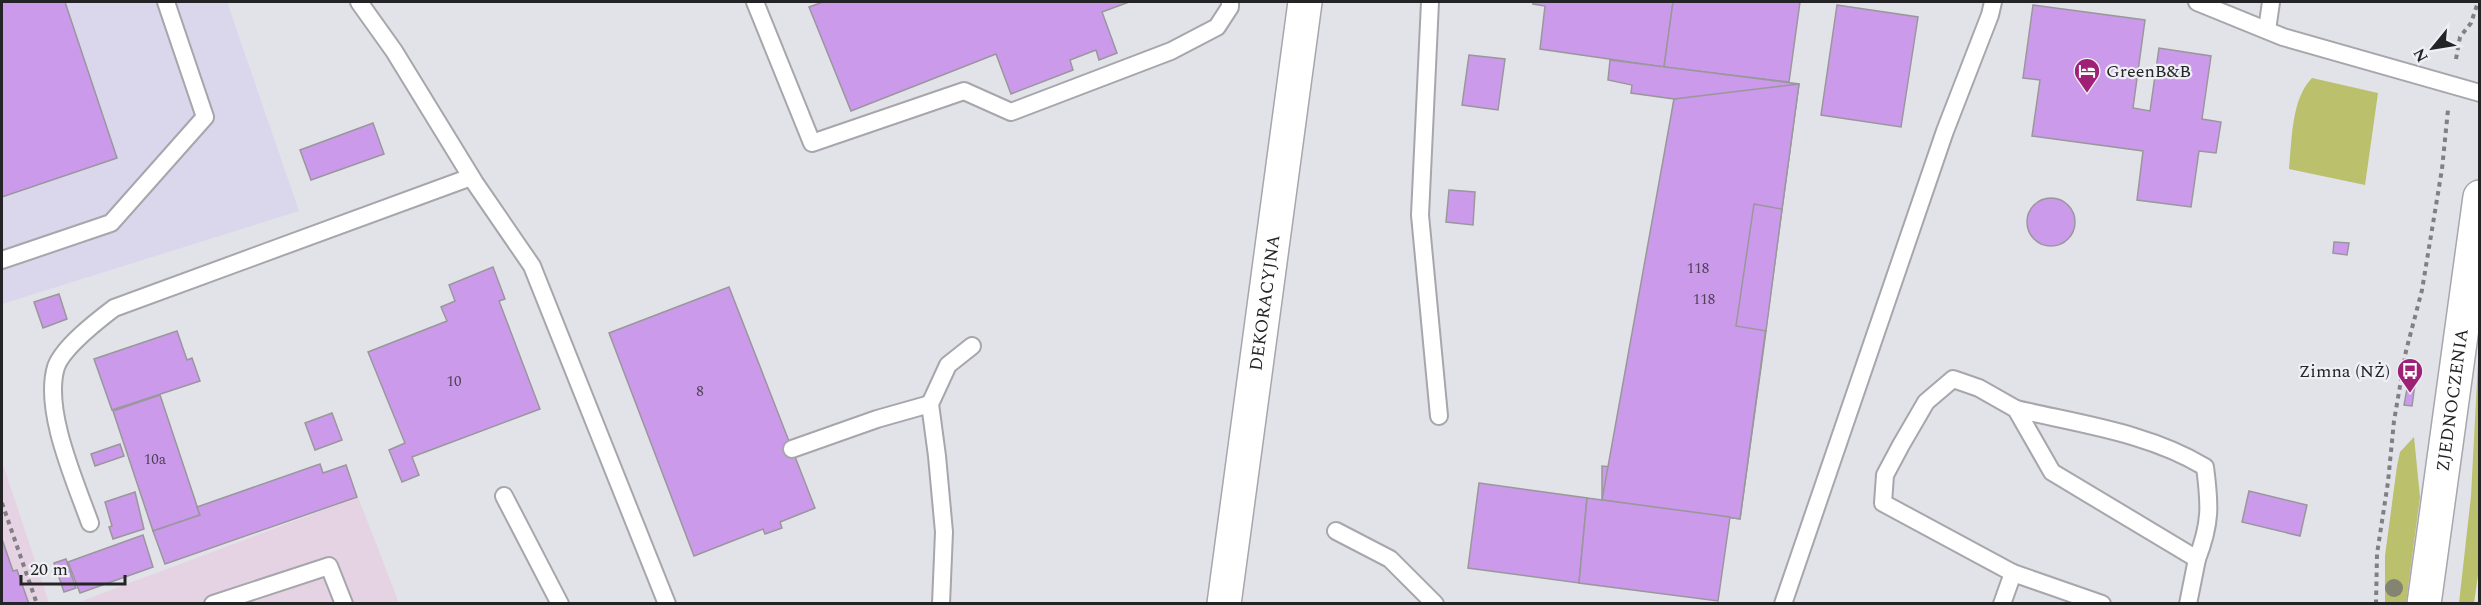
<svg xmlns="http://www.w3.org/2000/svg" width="2481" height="605" font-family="Spectral,serif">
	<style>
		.commercial { fill: #e5d3e3 }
		.industrial { fill: #dad6ec }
		.green { fill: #bac06c }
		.building { fill: #cb9aea; stroke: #9a979c; stroke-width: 1.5 }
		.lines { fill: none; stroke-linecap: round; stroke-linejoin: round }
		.service-casing { stroke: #a6a6ac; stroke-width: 20 }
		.minor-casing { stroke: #a6a6ac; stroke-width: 36 }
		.secondary-casing { stroke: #a6a6ac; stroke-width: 36 }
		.path { stroke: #7f7f84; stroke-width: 4; stroke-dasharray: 4.5 4.5; stroke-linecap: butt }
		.service { stroke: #fff; stroke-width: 16 }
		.minor { stroke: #fff; stroke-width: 33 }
		.secondary { stroke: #fff; stroke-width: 33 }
		.tree { fill: #838471 }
		.labels { text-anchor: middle; stroke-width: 4.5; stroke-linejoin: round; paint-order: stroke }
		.number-label { font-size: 15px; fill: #4e4257 }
		.poi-label { font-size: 18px; fill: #242426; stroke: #eff0f6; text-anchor: start }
		.street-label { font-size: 18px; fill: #242426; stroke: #eff0f6 }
	</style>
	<rect width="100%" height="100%" fill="#e2e2e9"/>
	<g class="commercial">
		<path d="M2,461L49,603H2Z"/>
		<path d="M358,497L399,603L74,604Z"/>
	</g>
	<path class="industrial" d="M2,2H227L299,211L2,304Z"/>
	<g class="green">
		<path d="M2312,78L2378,93L2365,185L2289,169C2292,141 2291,99 2312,78Z"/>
		<path d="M2479,343V568L2474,603H2459L2471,496Z"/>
		<path d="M2414,437L2420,497L2406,603H2385V556L2397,466L2400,452Z"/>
	</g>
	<g class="building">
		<path d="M2,2H65L117,158L2,197Z"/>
		<path d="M823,2H1129L1102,12L1117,53L1099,60L1096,50L1070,60L1073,70L1011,94L996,54L851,111L809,7Z"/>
		<path d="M1533,2H1673L1664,67L1540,49L1545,6L1533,4Z"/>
		<path d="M1673,2H1800L1789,82L1664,67Z"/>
		<path d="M1837,5L1918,17L1901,127L1821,115Z"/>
		<path d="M2033,5L2145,20L2133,108L2150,111L2159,48L2211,56L2202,119L2221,122L2216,153L2199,151L2191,207L2137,200L2143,151L2032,136L2040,80L2023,78Z"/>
		<path d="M1469,55L1505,59L1498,110L1462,105Z"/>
		<path d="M1610,60L1799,84L1782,209L1754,204L1736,326L1766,331L1740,519L1602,500V466L1624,468L1674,99L1631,93L1632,85L1608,80Z"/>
		<path d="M1799,84L1740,519L1602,500L1674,99Z"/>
		<path d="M373,123L384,154L311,180L300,150Z"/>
		<path d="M1449,190L1475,192L1473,225L1446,222Z"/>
		<circle cx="2051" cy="222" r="24"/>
		<path d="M1754,204L1782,209L1766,331L1736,326Z"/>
		<path d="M2334,242L2349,243L2347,255L2333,253Z"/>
		<path d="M493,267L505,299L499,301L540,409L412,457L419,475L402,482L389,450L405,443L368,352L447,321L441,307L455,301L449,285Z"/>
		<path d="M729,287L815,508L780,522L782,528L765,534L763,529L694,556L609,333Z"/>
		<path d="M59,294L67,319L43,328L34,302Z"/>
		<path d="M177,331L187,360L192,358L200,381L112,410L94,359Z"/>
		<path d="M2408,383L2415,384L2412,406L2404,405Z"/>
		<path d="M160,395L200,515L153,531L113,411Z"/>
		<path d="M332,413L342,440L315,450L305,423Z"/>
		<path d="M120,444L124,456L95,466L91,454Z"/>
		<path d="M320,464L323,473L346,465L357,497L165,564L153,531L200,515L197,507Z"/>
		<path d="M1479,483L1587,498L1579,583L1468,568Z"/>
		<path d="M2249,491L2307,505L2300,536L2242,522Z"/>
		<path d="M135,492L144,529L113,539L109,527L112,526L105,502Z"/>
		<path d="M1587,498L1730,517L1718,601L1579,583Z"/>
		<path d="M143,535L153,567L80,593L68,562Z"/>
		<path d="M2,539L13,571L17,570L29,604H2Z"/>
		<path d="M66,559L76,588L64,592L54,563Z"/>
	</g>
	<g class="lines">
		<g class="service-casing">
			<g id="service">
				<path d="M359,2L394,51L475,183L532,266L667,604"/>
				<path d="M755,2L812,143L964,91L1011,112L1171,51L1217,27L1230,7V2"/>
				<path d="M1430,2L1420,215L1439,416"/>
				<path d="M2197,2L2283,37L2480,93"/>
				<path d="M2267,30L2271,2"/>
				<path d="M2,260L111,223L205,117L166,2"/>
				<path d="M2016,409C2080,424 2149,433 2205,467C2210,505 2211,523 2197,559"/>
				<path d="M792,449L877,419L930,404"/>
				<path d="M504,496L560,604"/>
				<path d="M90,523C75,481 43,410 56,367C63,347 97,321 114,308L471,177"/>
				<path d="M1336,531L1390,559L1435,604"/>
				<path d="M2013,573L1883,503L1885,475L1901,445L1926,402L1953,379L1979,388L2016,409L2052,472L2197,559L2188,604"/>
				<path d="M213,604L329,566L344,604"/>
				<path d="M941,604L944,532L937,456L930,404L948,365L972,346"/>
				<path d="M1783,604L1945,131L1990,15L1993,2"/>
				<path d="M2002,604L2013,573L2102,604"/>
			</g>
		</g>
		<g class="minor-casing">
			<g id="minor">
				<path id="s1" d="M1224,604L1305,2"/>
			</g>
		</g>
		<g class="secondary-casing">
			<g id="secondary">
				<path id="s2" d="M2424,604L2480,197"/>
			</g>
		</g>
		<g class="path">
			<path d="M2456,59L2460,37L2471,23L2478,2"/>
			<path d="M2,503L37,604"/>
			<path d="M2376,604L2377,554L2388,482L2394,421L2406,351L2422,290L2442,169L2448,110"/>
		</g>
		<use href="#service" class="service"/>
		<use href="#minor" class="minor"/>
		<use href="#secondary" class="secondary"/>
	</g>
	<circle class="tree" cx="2394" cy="588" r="9"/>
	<defs>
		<g id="hotel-pin" transform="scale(1.35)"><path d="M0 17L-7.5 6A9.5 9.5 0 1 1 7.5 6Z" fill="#9f2175" stroke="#eff0f6"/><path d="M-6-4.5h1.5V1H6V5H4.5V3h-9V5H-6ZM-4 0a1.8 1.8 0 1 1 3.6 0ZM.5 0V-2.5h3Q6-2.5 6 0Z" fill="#fff"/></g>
		<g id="bus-pin" transform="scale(1.35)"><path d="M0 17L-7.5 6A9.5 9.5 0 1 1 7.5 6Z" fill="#9f2175" stroke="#eff0f6"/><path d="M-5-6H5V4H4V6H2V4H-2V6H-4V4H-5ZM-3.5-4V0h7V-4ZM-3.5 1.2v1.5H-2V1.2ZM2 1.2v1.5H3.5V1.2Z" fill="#fff"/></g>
	</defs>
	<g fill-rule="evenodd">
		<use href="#hotel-pin" x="2087" y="71"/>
		<use href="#bus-pin" x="2410" y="371"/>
	</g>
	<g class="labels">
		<g class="number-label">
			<text x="1698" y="273">118</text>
			<text x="1704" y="304">118</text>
			<text x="454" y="386">10</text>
			<text x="700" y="396">8</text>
			<text x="155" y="464">10a</text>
		</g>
		<g class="poi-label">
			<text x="2106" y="77">GreenB&amp;B</text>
			<text x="2390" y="377" text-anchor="end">Zimna (NŻ)</text>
		</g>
		<g class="street-label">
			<text dy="6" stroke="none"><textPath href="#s1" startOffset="304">DEKORACYJNA</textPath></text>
			<text dy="6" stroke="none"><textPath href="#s2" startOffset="206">ZJEDNOCZENIA</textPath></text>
		</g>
	</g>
	<rect width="2481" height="605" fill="none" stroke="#242426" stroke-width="6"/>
	<g transform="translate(2433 48) rotate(240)" stroke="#eff0f6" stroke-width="4.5" paint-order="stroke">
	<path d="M0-4.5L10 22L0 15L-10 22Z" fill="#242426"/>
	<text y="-9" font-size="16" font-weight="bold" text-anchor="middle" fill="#242426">N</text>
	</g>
	<path d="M21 575v9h104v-9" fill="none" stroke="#242426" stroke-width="3"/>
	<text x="30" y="575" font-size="18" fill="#242426" stroke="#eff0f6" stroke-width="4.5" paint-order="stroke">20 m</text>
</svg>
